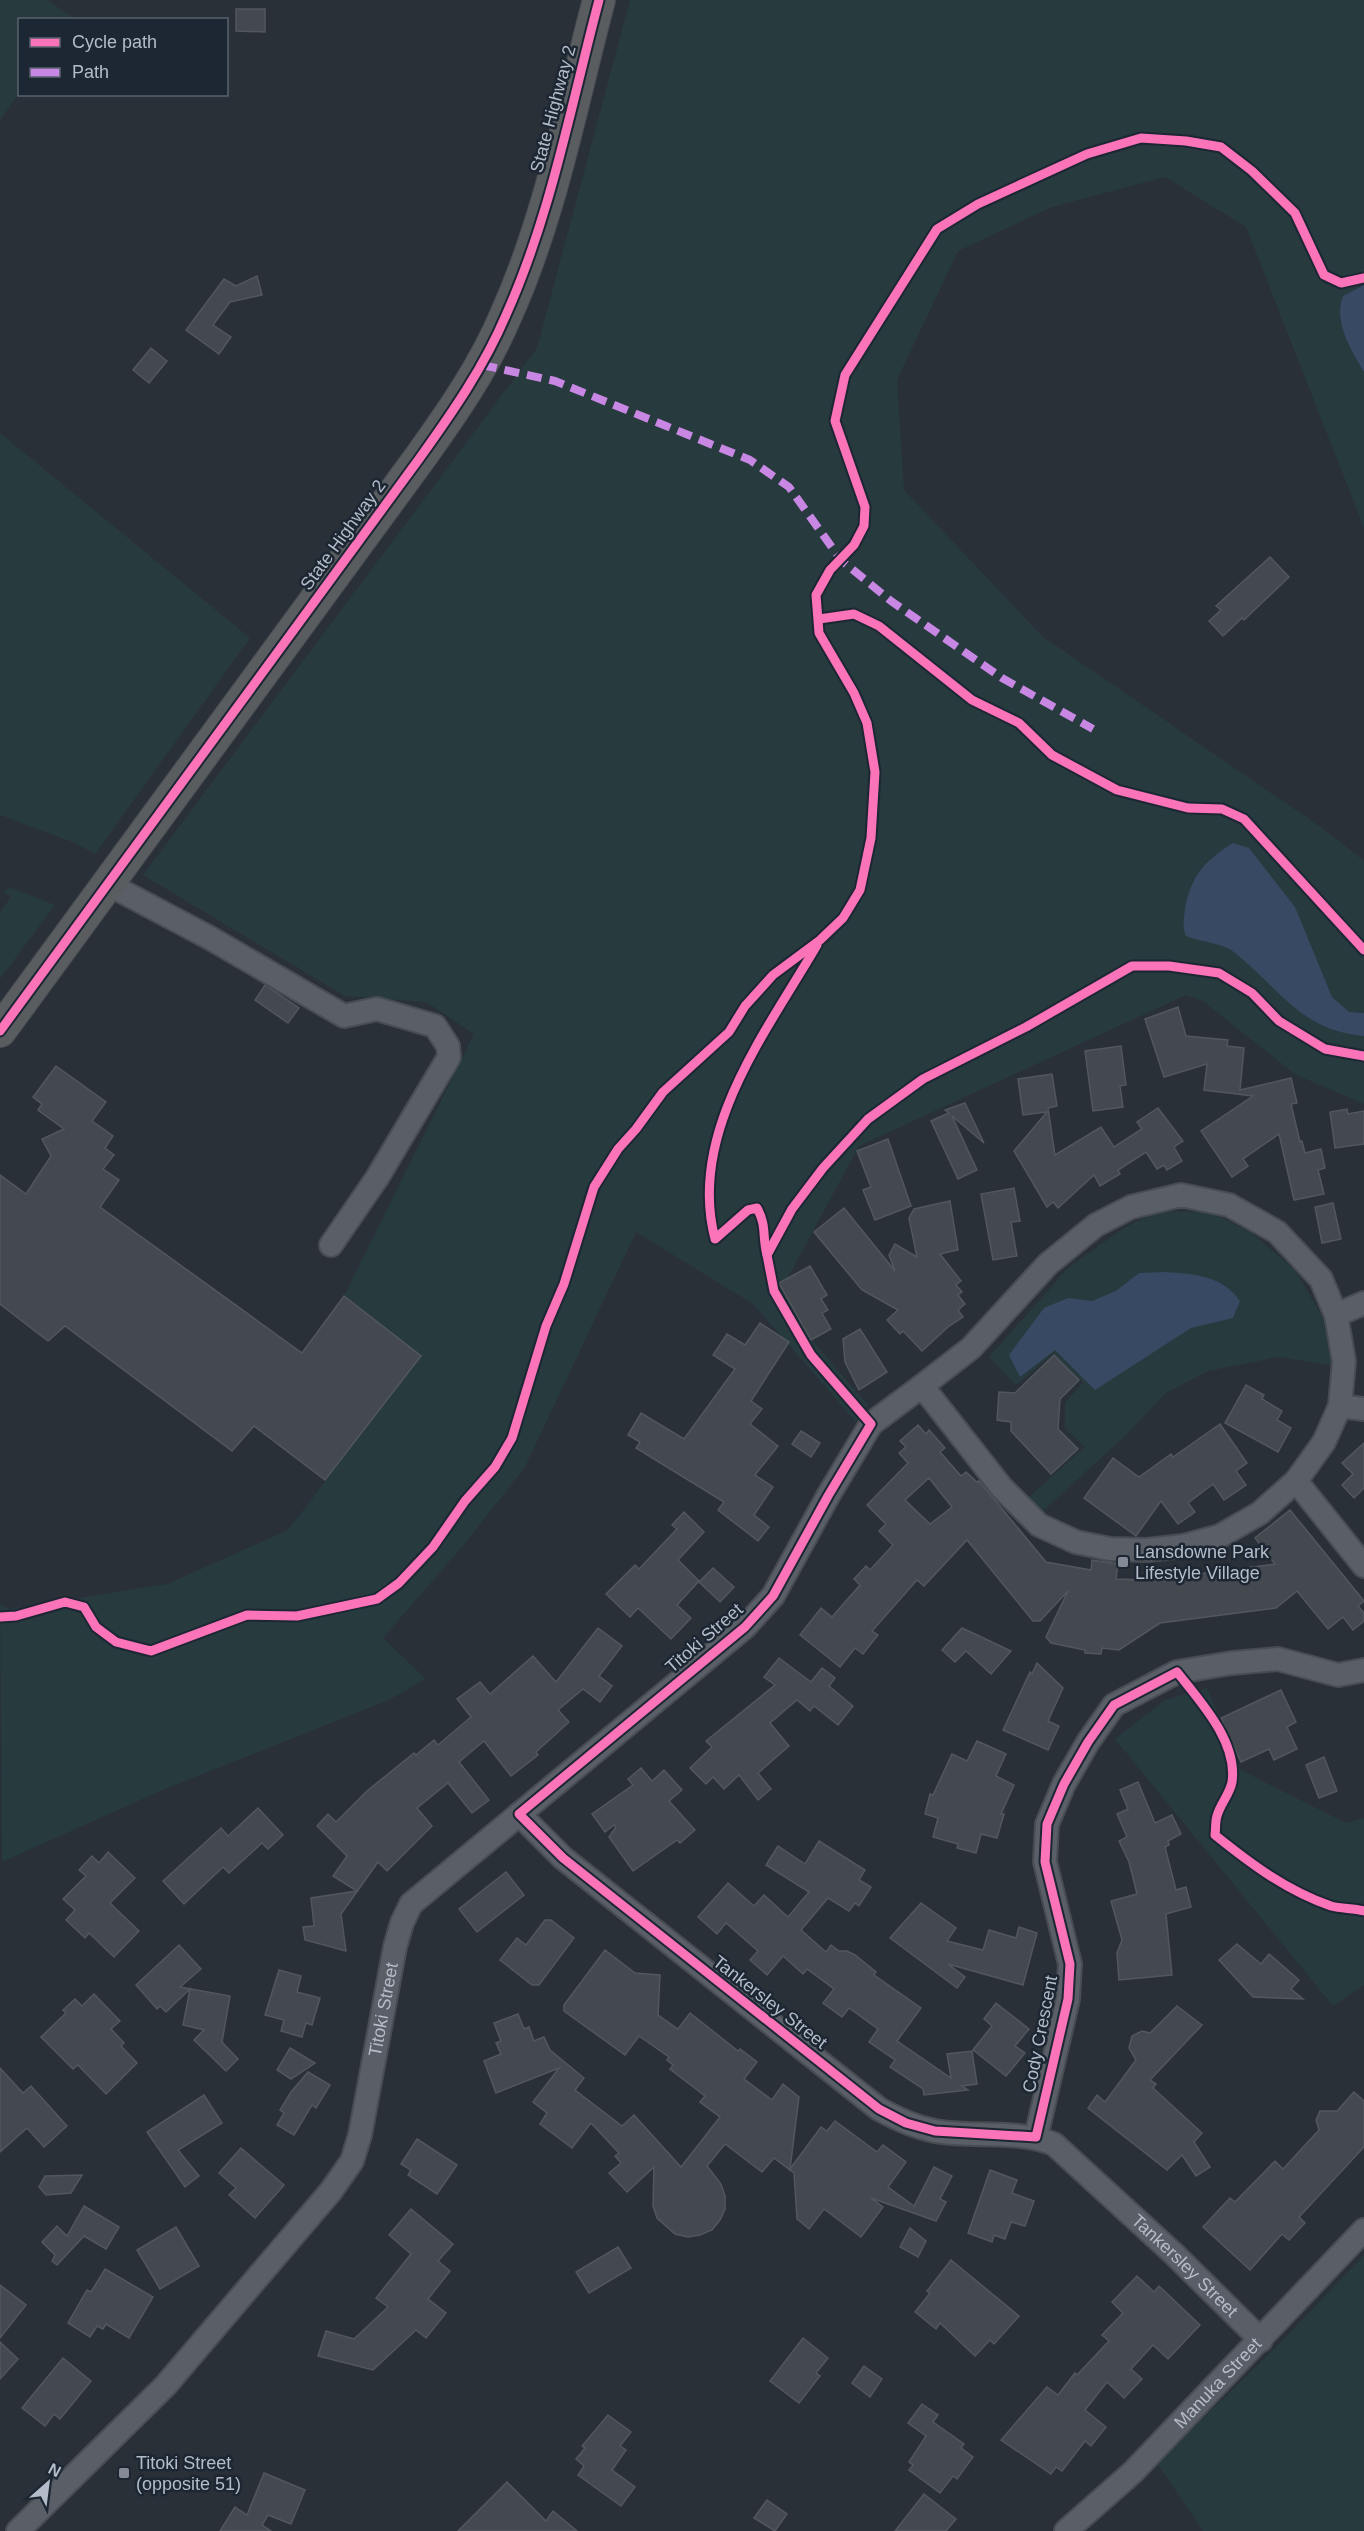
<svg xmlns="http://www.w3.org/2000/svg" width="1364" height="2531" font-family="Helvetica,sans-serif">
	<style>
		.green { fill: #273a3e }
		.water { fill: #384963 }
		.building { fill: #444950; stroke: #52575f; stroke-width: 1.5; fill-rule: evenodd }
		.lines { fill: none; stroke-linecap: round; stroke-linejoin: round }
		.minor-casing { stroke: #484c53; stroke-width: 26 }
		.highway-casing { stroke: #474c53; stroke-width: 34 }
		.minor { stroke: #5a5e66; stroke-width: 22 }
		.highway { stroke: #5a5d60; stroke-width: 32 }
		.quiet { stroke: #c787e3; stroke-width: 8; stroke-dasharray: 15 8; stroke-linecap: butt }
		.cycleway-casing { stroke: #1d2633; stroke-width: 13 }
		.cycleway { stroke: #fb73b8; stroke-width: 9 }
		.poi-dot { fill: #848b96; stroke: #1d2633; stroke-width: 2 }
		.labels { text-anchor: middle; stroke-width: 5; stroke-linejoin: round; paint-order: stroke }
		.street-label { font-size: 18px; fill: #b4bcc9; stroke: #1d2633 }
		.poi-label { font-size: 18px; fill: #b4bcc9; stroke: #1d2633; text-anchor: start }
	</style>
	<rect width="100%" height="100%" fill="#2a3038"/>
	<g class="green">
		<path d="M0,0H48L74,19L20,20L19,93L0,120Z"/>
		<path d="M630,0H1364V528L1246,227L1165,177L1052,207L958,251L897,380L904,490L1042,636L1325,830L1364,861V1104L1296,1075L1204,1002L1186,995L859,1146L787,1279L812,1340L868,1405L856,1422L753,1304L636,1232L525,1467L462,1547L383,1638L426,1679L389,1700L165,1789L2,1862L0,1603L9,1609L167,1584L288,1530L421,1356L344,1296L474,1034L426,1002L345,996L143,875L537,348Z"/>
		<path d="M0,433L250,638L95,854L75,843L0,815Z"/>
		<path d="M9,887L55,905L0,979V912L11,897L4,892Z"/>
		<path d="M1158,1211L1210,1212L1252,1233L1295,1270L1322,1316L1335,1366L1278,1357L1208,1371L1166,1393L1125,1436L1042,1512L1029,1497L1085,1447L1065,1428V1403L1083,1382L1054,1353L1016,1385L989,1357L1068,1268L1122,1229Z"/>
		<path d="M1207,1688L1241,1770L1346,1823L1364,1818V1985L1333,2006L1115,1739L1165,1700Z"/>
		<path d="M1364,2255V2531H1203L1157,2463L1281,2342Z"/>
	</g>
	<g class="water">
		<path d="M1364,285V372C1351,350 1333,321 1343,296Z"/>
		<path d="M1233,843L1249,848L1295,907L1332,997L1349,1012L1364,1013V1036C1301,1031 1279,988 1234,952C1223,943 1200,942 1186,936C1182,926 1184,919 1185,909C1191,875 1205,861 1233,843Z"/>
		<path d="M1166,1272C1195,1274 1223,1276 1240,1301L1233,1318L1191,1328L1095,1390L1055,1350L1020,1377L1009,1355L1044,1308L1068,1298L1092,1301L1116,1291L1139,1273Z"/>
	</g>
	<g class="building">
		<path d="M236,9H265V32L236,31Z"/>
		<path d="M257,276L262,295L230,302L213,325L231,337L219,354L186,330L224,279L236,286Z"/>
		<path d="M151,348L167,361L149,383L133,370Z"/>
		<path d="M1270,557L1289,577L1244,620L1242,618L1223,636L1209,621L1221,610L1216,606Z"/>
		<path d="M265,985L299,1008L288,1023L255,1000Z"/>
		<path d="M1178,1007L1186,1036L1228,1040L1227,1046L1244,1048L1240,1090L1291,1078L1297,1103L1291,1104L1300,1142L1302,1141L1305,1153L1321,1149L1325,1168L1318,1170L1324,1194L1294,1200L1279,1134L1243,1159L1248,1166L1232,1177L1201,1131L1253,1096L1204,1090L1207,1064L1164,1077L1145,1019Z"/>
		<path d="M1121,1046L1126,1085L1120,1086L1123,1107L1093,1111L1085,1051Z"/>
		<path d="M56,1066L106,1102L92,1121L113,1136L105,1148L114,1155L103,1169L119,1180L100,1207L302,1353L344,1296L421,1356L325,1480L254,1426L232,1451L65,1326L48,1341L0,1304V1175L26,1194L51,1156L42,1139L64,1129L38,1110L42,1104L33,1097Z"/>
		<path d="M1052,1074L1057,1106L1048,1108L1055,1155L1101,1127L1114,1147L1142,1129L1137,1122L1158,1108L1183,1141L1174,1147L1182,1161L1167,1170L1164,1165L1157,1169L1146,1152L1118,1170L1120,1174L1100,1186L1094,1175L1058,1208L1053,1202L1047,1207L1014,1151L1047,1112L1023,1115L1018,1079Z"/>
		<path d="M965,1103L984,1143L952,1116L977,1170L958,1179L931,1121L949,1113L945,1110Z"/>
		<path d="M1347,1109L1348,1114L1364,1111V1144L1335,1148L1330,1112Z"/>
		<path d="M888,1139L911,1206L875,1220L863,1190L871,1187L857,1151Z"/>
		<path d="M1014,1188L1020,1221L1011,1222L1017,1256L993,1260L981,1194Z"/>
		<path d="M950,1201L958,1250L940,1254L961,1281L956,1285L962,1292L958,1295L965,1304L958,1310L963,1317L948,1327L922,1351L903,1331L900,1334L887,1320L898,1310L862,1290L814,1232L844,1208L895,1271L889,1255L895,1244L917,1257L909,1218L914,1209Z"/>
		<path d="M1333,1203L1341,1239L1322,1243L1315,1207Z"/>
		<path d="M810,1266L827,1295L821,1299L828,1310L822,1313L831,1329L811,1340L779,1283Z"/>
		<path d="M760,1323L789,1342L751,1401L762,1409L750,1424L778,1446L755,1475L773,1487L754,1515L769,1527L758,1541L718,1510L724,1502L636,1448L640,1442L628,1435L641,1413L684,1439L735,1369L713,1355L727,1334L745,1345Z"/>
		<path d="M860,1329L887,1372L859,1390L845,1362L843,1339Z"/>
		<path d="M1054,1355L1079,1380L1060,1399L1058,1429L1078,1449L1051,1474L1011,1431V1422L997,1420L999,1392L1015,1393Z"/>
		<path d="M1246,1385L1264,1395L1262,1399L1282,1411L1277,1420L1291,1428L1278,1452L1225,1423Z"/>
		<path d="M1220,1424L1247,1463L1236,1471L1246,1485L1224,1500L1213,1484L1188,1503L1195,1512L1178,1524L1161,1501L1136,1536L1084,1498L1113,1458L1139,1477L1171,1454L1173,1457Z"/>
		<path d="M918,1425L926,1434L929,1430L945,1448L940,1452L961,1476L966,1472L977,1482L979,1481L1046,1562L1091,1570L1092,1560L1118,1564L1116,1579L1169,1581L1168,1578L1275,1564L1255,1538L1290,1510L1364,1601L1358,1606L1364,1613V1621L1353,1630L1343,1617L1328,1629L1297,1591L1276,1608L1160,1623L1119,1650L1102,1648L1101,1654L1085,1653V1650L1051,1643L1046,1637L1068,1591L1040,1621H1033L967,1540L924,1586L917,1580L872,1631L878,1635L863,1654L855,1648L840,1667L800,1635L821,1608L832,1617L860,1585L854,1579L866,1566L870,1570L893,1545L879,1531L886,1524L867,1505L908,1463L899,1453L906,1447L900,1441ZM929,1478L952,1507L930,1524L905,1500Z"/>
		<path d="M801,1431L820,1443L811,1457L792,1444Z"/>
		<path d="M1364,1443V1488L1354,1498L1342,1485L1353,1474L1342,1463Z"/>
		<path d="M684,1512L704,1532L678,1560L699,1581L677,1605L691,1618L671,1639L638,1608L630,1617L606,1594L635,1565L639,1569L677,1529L672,1525Z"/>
		<path d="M713,1568L734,1587L720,1602L699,1582Z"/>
		<path d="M598,1628L622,1646L599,1676L612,1686L600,1702L583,1689L558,1710L569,1722L536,1752L538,1755L511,1776L484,1741L459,1762L489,1800L472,1813L448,1783L417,1808L432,1826L387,1871L378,1862L341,1914L346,1951L305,1940L303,1927L314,1926L311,1898L357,1891L333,1876L347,1856L317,1826L328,1814L336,1822L367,1791L414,1753L416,1755L434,1740L438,1745L471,1717L457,1699L480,1682L490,1694L533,1656L556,1682Z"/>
		<path d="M962,1628L975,1634L1011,1651L991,1674L966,1651L955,1662L942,1650Z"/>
		<path d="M779,1658L811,1682L822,1668L835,1678L829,1686L853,1706L838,1725L814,1706L810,1711L797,1700L770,1723L789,1746L758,1773L771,1789L758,1800L739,1775L724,1789L713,1777L706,1784L690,1768L712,1747L706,1741L775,1685L764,1677Z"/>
		<path d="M1037,1663L1063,1688L1048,1721L1059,1726L1048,1750L1003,1730L1030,1672L1032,1674Z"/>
		<path d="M1281,1690L1296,1722L1287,1727L1297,1749L1274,1760L1269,1749L1241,1762L1221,1718Z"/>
		<path d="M977,1741L1006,1754L996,1776L1014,1785L1001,1814H1004L997,1838L981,1834L976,1853L957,1848L958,1844L933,1837L938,1818L925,1814L930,1794L933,1795L952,1754L967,1761Z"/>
		<path d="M1324,1757L1337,1791L1319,1798L1306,1765Z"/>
		<path d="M641,1768L652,1781L664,1770L682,1790L669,1801L695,1830L680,1843L677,1840L633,1871L609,1837L616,1827L614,1825L605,1832L592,1814L633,1785L628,1779Z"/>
		<path d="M1138,1782L1155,1823L1172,1815L1181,1834L1168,1841L1169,1845L1165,1847L1176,1890L1186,1887L1191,1907L1166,1914L1172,1975L1119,1980L1117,1953L1122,1940L1111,1901L1137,1894L1129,1862L1119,1841L1127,1837L1117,1814L1128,1809L1120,1790Z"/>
		<path d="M258,1808L283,1835L268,1849L262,1843L229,1873L223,1867L184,1904L163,1881L221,1828L228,1836Z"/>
		<path d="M819,1841L865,1870L859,1880L871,1887L859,1906L855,1903L849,1911L828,1898L801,1930L826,1952L831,1945L839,1951H847L855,1955L876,1972L874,1975L921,2008L897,2041L951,2078L947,2054L972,2051L977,2084L962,2086L968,2090L924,2095L923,2089L890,2067L895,2060L869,2042L878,2029L849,2008L842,2017L823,2003L834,1989L807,1969L803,1974L783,1956L767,1975L750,1960L758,1951L726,1923L717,1934L698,1917L728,1883L754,1906L764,1895L788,1917L809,1892L766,1865L778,1846L805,1864Z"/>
		<path d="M108,1852L135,1878L110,1903L139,1931L114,1957L89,1933L85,1938L66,1920L75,1910L63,1899L86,1876L79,1870L92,1856L99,1863Z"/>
		<path d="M506,1872L524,1895L477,1932L459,1909Z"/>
		<path d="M921,1903L956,1928L947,1941L983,1950L989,1930L1016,1938L1019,1927L1037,1933L1023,1985L948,1964L965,1977L957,1988L890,1938Z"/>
		<path d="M545,1920H551L574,1938L539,1985H532L500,1960L517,1938L526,1945Z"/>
		<path d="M1237,1944L1261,1964L1269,1954L1299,1980L1291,1989L1303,1999L1253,1997L1219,1960Z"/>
		<path d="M179,1945L201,1969L180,1987L230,1996L222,2042L238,2059L226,2071L194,2040L204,2030L183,2025L190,1989L166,2012L160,2006L157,2009L136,1985Z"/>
		<path d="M605,1950L635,1973L660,1975L658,2015L678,2029L690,2013L738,2051L740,2049L757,2062L744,2079L772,2100L783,2084L799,2097L790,2169L821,2127L827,2131L835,2121L877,2152L883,2145L906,2162L888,2187L914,2206L934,2167L952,2176L940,2199L946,2202L936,2221L871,2198L883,2207L861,2237L824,2209L809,2229L797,2219L794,2173L774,2158L762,2172L725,2144L707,2166L721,2184L725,2196V2209L720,2220L712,2230L700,2235L688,2237L675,2234L657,2218L653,2206L654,2167L627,2192L609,2173L621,2163L615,2156L619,2153L591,2123L572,2148L540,2124L547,2113L533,2102L559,2068L496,2093L484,2061L501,2054L496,2043L501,2041L494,2023L518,2014L524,2029L529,2027L534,2041L544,2037L550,2050L584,2078L575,2090L622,2126L634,2115L681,2167L720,2117L700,2102L705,2096L670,2069L673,2065L667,2060L669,2057L639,2036L625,2055L564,2011V2005Z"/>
		<path d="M279,1970L301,1976L297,1992L320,1998L312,2025L306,2023L302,2037L281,2031L284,2020L265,2015Z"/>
		<path d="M94,1994L120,2021L111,2029L124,2043L121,2046L137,2063L106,2094L78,2065L73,2069L41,2037L66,2013L63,2010L75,1999L82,2006Z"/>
		<path d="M996,2003L1029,2029L1015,2046L1025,2053L1006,2076L973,2050L992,2026L984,2019Z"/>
		<path d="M1177,2006L1202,2025L1150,2080L1156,2084L1153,2088L1202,2133L1194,2142L1210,2167L1196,2176L1182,2155L1167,2170L1088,2108L1097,2095L1105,2102L1136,2060L1129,2048L1132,2036L1142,2031L1150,2033Z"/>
		<path d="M290,2048L315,2063L291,2079L277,2070Z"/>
		<path d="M0,2068L23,2093L31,2086L67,2126L44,2147L27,2128L0,2152Z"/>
		<path d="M308,2072L330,2085L316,2108L312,2105L294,2135L277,2125L284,2113L280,2110L291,2092Z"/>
		<path d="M1354,2092L1364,2101V2147L1299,2217L1305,2223L1289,2240L1282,2234L1250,2270L1203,2227L1230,2198L1235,2202L1275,2161L1283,2169L1319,2130L1316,2120L1320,2111H1337Z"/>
		<path d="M204,2095L222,2123L178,2150L199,2176L185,2187L147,2132Z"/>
		<path d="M417,2139L457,2165L437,2194L408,2175L411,2170L401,2164Z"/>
		<path d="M241,2148L284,2185L255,2218L229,2195L236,2188L219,2173Z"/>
		<path d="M990,2170L1017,2180L1012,2193L1034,2201L1025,2226L1011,2222L1005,2239L994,2235L992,2242L968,2233Z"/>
		<path d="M82,2175L71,2193L46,2195L39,2187L45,2176Z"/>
		<path d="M84,2206L119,2227L106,2249L84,2236L57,2265L52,2261L55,2255L42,2242L57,2226L67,2236Z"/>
		<path d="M411,2209L453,2244L438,2261L450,2271L428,2299L446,2313L426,2338L416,2330L373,2370L318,2356L326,2331L354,2339L388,2307L376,2298L411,2254L389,2235Z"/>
		<path d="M176,2227L199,2266L160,2289L137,2250Z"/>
		<path d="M910,2228L926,2241L918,2257L900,2247Z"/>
		<path d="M618,2247L631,2268L589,2293L576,2272Z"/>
		<path d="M951,2260L1019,2316L994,2344L990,2340L975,2356L940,2323L936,2329L915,2312L930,2293L927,2291Z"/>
		<path d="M105,2269L153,2297L129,2338L106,2324L103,2329L97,2326L90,2337L68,2323L87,2290L91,2292Z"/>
		<path d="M1137,2276L1154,2292L1159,2286L1200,2325L1168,2359L1153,2345L1131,2369L1142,2379L1124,2398L1107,2382L1085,2410L1106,2427L1091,2446L1085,2441L1062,2471L1056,2467L1051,2474L1001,2440L1047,2387L1058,2395L1075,2373L1077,2375L1109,2341L1102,2335L1123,2313L1112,2302Z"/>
		<path d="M0,2285L26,2305L0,2338Z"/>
		<path d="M803,2338L828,2358L816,2373L820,2376L799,2403L770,2381Z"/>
		<path d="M0,2342L18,2359L0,2379Z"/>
		<path d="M63,2358L91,2381L60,2419L54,2414L45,2426L22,2408Z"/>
		<path d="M864,2366L882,2379L870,2397L852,2383Z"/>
		<path d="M922,2404L938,2415L933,2422L964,2444L961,2448L973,2457L957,2479L953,2476L940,2493L909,2470L913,2465L909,2462L926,2436L908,2423Z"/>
		<path d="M608,2415L631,2432L620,2446L626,2450L612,2470L635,2487L621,2506L578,2475L584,2466L576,2459L585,2448L582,2446Z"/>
		<path d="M264,2473L305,2490L291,2524L268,2515L262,2525L271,2531H220L235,2507L247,2515Z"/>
		<path d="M507,2482L546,2521L553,2511L577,2531H458Z"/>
		<path d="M924,2494L956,2519L946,2531H895Z"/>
		<path d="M767,2500L787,2514L775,2531L754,2518Z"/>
	</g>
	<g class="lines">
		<g class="minor-casing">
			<g id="minor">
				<path d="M108,884L210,938L344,1016L377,1009L435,1026L448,1046L449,1057L377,1178L331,1245"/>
				<path d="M1336,1315L1364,1303"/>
				<path d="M1340,1406L1364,1409"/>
				<path d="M1296,1481L1364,1566"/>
				<path id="s1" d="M519,1814L563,1858L879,2109C897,2119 914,2127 935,2131C974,2138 1016,2129 1054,2144L1175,2255L1261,2340"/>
				<path d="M1036,2137L1068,1999L1070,1964L1045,1862L1047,1824L1064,1784L1088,1742L1114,1705L1177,1672L1232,1663L1278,1659L1338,1675L1364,1670"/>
				<path id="s2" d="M18,2531L166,2385L331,2191L352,2161L360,2135L395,1947L402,1923L411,1904L745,1627L773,1596L828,1496L871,1424L922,1386L971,1348L1048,1264L1096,1225L1131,1207L1181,1195L1229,1205L1277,1232L1321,1279L1336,1315L1344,1361L1340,1406L1324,1442L1296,1481L1260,1513L1220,1536L1183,1546L1147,1550L1110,1549L1076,1542L1039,1525L1002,1488L922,1386"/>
				<path id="s3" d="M1066,2531L1133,2472L1364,2230"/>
			</g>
		</g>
		<g class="highway-casing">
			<path id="highway" d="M0,1031L419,459C452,413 484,367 506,315C551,215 571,105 599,0"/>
		</g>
		<use href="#minor" class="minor"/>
		<use href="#highway" class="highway"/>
		<path class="quiet" d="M482,365L555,381L750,460L789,487L841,560L891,601L1002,678L1093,729"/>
		<g class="cycleway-casing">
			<g id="cycleway">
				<path d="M819,619L854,614L879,626L972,700L1019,723L1052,755L1117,790L1188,808L1222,809L1244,819L1364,950"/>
				<path d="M0,1031L419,459C452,413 484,367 506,315C551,215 571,105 599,0"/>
				<path d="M1364,1056L1325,1049L1279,1021L1252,993L1219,973L1169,966H1132L1026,1027L923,1079L868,1119L823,1168L792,1209L767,1255L774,1291L811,1355L871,1424L828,1496L773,1596L745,1627L519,1814L563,1858L879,2109L906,2123L935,2131L1036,2137L1068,1999L1070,1964L1045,1862L1047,1824L1064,1784L1088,1742L1114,1705L1177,1672C1200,1701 1238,1742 1232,1782C1230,1794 1220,1804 1217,1816C1215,1822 1216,1829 1215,1835C1251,1864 1287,1891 1331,1906C1342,1909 1353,1908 1364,1911"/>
				<path d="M767,1255C762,1236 767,1226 757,1208L748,1210L715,1239C687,1133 767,1031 817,945"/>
				<path d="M0,1617L16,1616L65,1602L84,1607L96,1627L116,1642L151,1651L247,1615L297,1616L377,1599L399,1583L433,1547L465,1501L495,1467L512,1438L546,1326L564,1284L594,1187L618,1149L636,1129L663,1092L729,1032L745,1006L773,975L820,940L843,918L860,890L871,838L875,772L867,723L854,693L819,633L816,595L830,570L854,545L864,526L865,507L835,421L845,375L937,229L978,204L1087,154L1141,138L1186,141L1221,147L1252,171L1295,213L1324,275L1341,283L1364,278"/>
			</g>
		</g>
		<use href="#cycleway" class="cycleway"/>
	</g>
	<g class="poi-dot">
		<rect x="1117" y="1556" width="12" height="12" rx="3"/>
		<rect x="118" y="2467" width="12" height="12" rx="3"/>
	</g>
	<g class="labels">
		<g class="street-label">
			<text transform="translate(553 109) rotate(-75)" y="6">State Highway 2</text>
			<text transform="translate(343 535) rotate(-54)" y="6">State Highway 2</text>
			<text transform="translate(704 1638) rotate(-41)" y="6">Titoki Street</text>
			<text transform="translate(770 2002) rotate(38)" y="6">Tankersley Street</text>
			<text dy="6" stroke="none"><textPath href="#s2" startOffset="654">Titoki Street</textPath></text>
			<text transform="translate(1040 2034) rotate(-79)" y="6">Cody Crescent</text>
			<text dy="6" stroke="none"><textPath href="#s1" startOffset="825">Tankersley Street</textPath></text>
			<text dy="6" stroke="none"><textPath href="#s3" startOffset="212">Manuka Street</textPath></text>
		</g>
		<g class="poi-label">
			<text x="1135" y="1558">Lansdowne Park<tspan x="1135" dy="21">Lifestyle Village</tspan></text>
			<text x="136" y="2469">Titoki Street<tspan x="136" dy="21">(opposite 51)</tspan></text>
		</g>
	</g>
	<rect x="18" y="18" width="210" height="78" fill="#1d2633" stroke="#59626f" stroke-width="1.5"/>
	<rect x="30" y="38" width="30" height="9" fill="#fb73b8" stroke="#59626f" stroke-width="1.5"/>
	<text x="72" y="48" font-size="18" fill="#b4bcc9">Cycle path</text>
	<rect x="30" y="68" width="30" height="9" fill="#c787e3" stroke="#59626f" stroke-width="1.5"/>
	<text x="72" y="78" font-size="18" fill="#b4bcc9">Path</text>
	<g transform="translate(48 2483) rotate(28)" stroke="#1d2633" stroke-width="4.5" paint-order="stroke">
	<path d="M0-4.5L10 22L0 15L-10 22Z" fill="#b4bcc9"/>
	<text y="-9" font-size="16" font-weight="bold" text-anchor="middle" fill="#b4bcc9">N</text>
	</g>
</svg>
